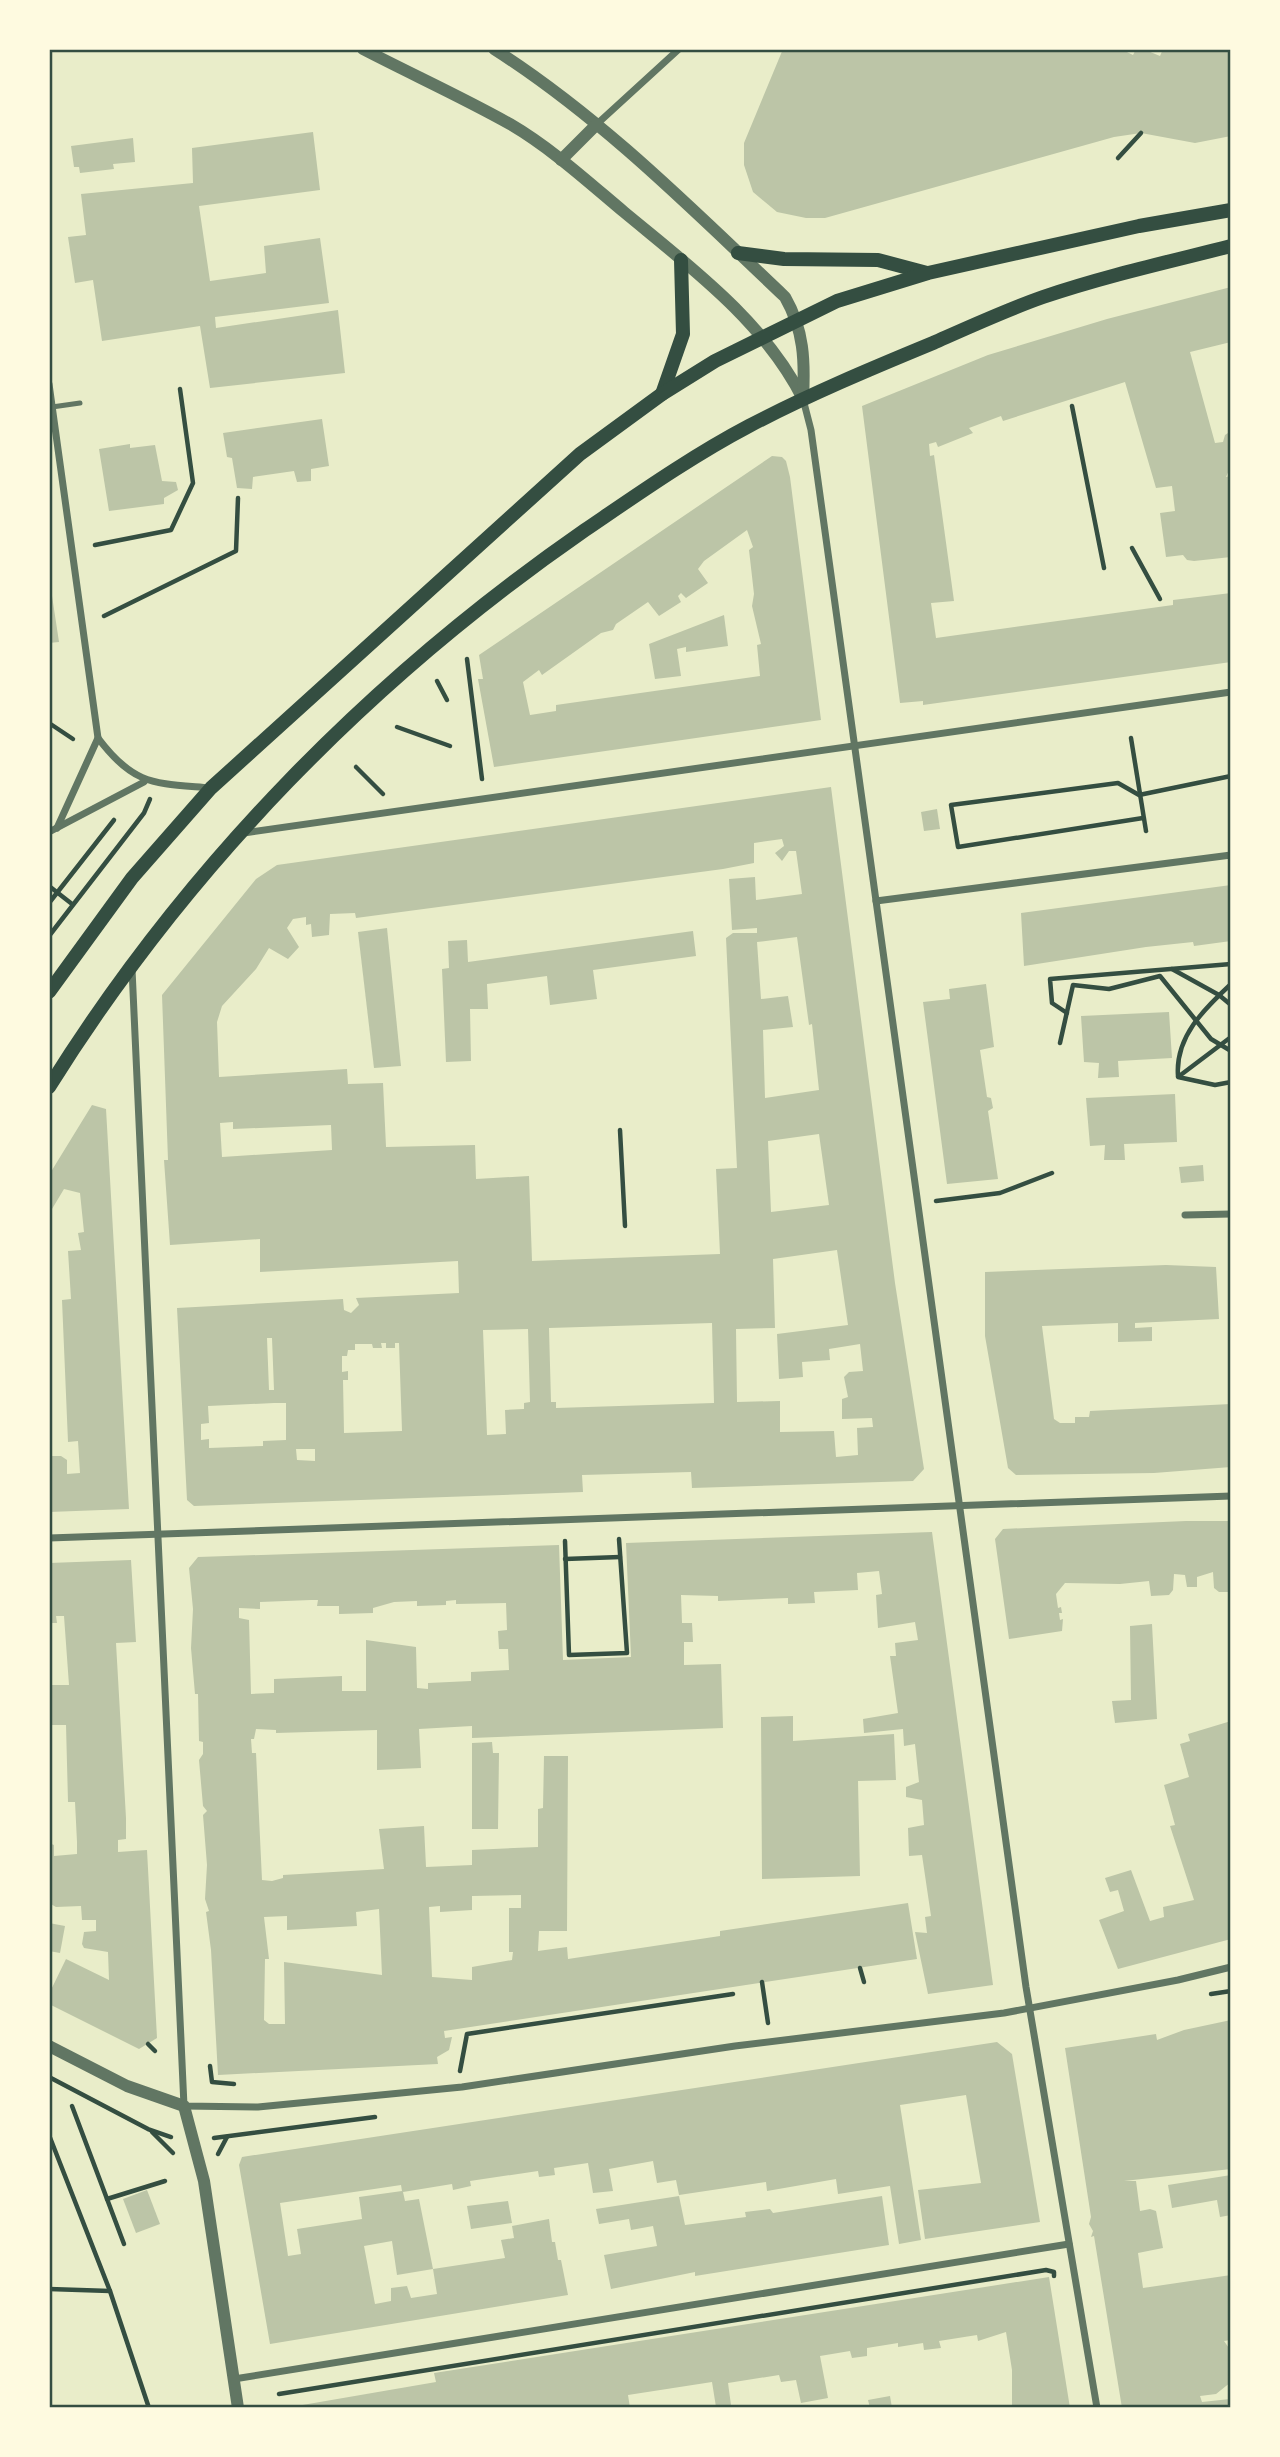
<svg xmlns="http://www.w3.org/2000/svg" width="1280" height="2457" font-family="'DM Sans',sans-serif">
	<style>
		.building { fill: #bcc5a7; fill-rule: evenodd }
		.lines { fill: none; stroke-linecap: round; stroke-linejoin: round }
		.path { stroke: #344e41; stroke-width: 4.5 }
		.service { stroke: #617663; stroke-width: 5 }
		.minor { stroke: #617663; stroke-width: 7 }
		.tertiary { stroke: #617663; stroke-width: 12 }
		.secondary { stroke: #344e41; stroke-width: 14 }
		.neatline { fill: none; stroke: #344e41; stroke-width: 2.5 }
	</style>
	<rect width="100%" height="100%" fill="#e9edc9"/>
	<g class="building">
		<path d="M783,49H1121L1133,55L1136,49H1143L1160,56L1163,49H1231V136L1195,143L1141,133L1114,137L825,218H806L777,212L753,192L744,165V143Z"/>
		<path d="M313,132L320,190L199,206L210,281L266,273L264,246L320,238L329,303L215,317L216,328L338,310L345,373L210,388L200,326L102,341L93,280L75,283L68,237L86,235L81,194L193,183L192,148Z"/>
		<path d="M133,138L135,162L113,164L114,169L80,173L79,167H74L71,146Z"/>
		<path d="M1231,287V342L1190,352L1215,443L1223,442L1225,435L1231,431L1230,468L1226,477L1231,476V557L1194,561L1187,560L1183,555L1166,557L1160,513L1175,511L1172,486L1156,488L1125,382L1003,421L1001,416L969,428L973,433L938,447L936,442L929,444L930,456L934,455L954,601L931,603L936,638L1173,605V600L1231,593V662L923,705V701L900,703L862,406L988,355L1107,319Z"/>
		<path d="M322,419L329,466L311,469V481L297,482L294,471L287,472L253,477L252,489L237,488L232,458L227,457L223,433Z"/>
		<path d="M130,444V448L155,445L162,481L176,482L178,490L164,498V504L109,511L99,449Z"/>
		<path d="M772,456L782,457L786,461L790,477L821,720L494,767L478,679H483L479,655ZM747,530L753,547L749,550L754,594L752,606L761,644L757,645L760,676L556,705V711L530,715L523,682L539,670L542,675L601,633L613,630L616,624L648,602L659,616L681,602L678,596L681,593L686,598L708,583L698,569L704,561Z"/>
		<path d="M49,576L59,642L49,643Z"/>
		<path d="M724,615L728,646L686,652V647L677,649L681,676L655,679L649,644Z"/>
		<path d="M831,787L895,1283L924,1469L913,1481L692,1488L691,1472L582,1475L583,1492L194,1506L187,1500L177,1308L343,1299L344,1310L351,1313L359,1305L356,1298L459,1293L458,1261L260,1272V1239L170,1245L164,1160H168L162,995L256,879L277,865ZM782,839L784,846L775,853L782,861L789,851H796L802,894L756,900L755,877L729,879L732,930L757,928V933H733L726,938L737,1168L716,1169L720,1254L532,1261L529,1176L476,1179L475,1145L386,1147L383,1083L348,1084L347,1069L219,1077L217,1022L222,1006L256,969L269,948L288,959L299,947L287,928L293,919L306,917V925L311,924L312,937L329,935L330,914L355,913L356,918L723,869L754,863V843ZM797,937L809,1025L812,1024L819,1090L765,1098L763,1030L793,1027L788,996L761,999L757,942ZM233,1122V1129L331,1125L332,1150L222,1157L220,1123ZM819,1134L829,1205L771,1212L768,1141ZM837,1250L848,1325L777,1334L779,1379L803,1377L802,1362L830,1360L829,1349L860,1344L863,1371L849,1372L844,1377L848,1397L842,1399V1419L872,1418L873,1427L857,1428L858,1455L836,1457L834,1431L780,1432V1401L737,1402L736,1329L775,1328L773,1259ZM712,1323L714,1403L556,1408V1402H551L549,1328ZM528,1329L530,1402L524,1403V1409L505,1410L506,1434L487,1435L483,1330ZM267,1338H272L274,1390H269ZM381,1343H386V1348H395V1343H399L402,1431L344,1433L343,1380H348V1371L342,1372V1356H347L348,1350H355V1344H372L373,1348H382ZM274,1403H286V1440L263,1441V1446L209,1448V1439L201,1440V1424L209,1423L208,1406ZM296,1449H315V1461L297,1460Z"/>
		<path d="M937,809L940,829L924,831L921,812Z"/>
		<path d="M1231,885V941L1194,946L1193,942L1146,947L1024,966L1021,913Z"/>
		<path d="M387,928L401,1066L374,1068L358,932Z"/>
		<path d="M693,931L696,956L593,970L597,999L550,1005L547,976L487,984L488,1009H470L471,1061L446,1062L442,969L449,968L448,941L467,940L468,962Z"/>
		<path d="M986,984L994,1047L980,1050L987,1097L991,1098L993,1108L988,1111L998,1179L947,1184L923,1002L950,999L949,989Z"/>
		<path d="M1169,1012L1172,1058L1118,1061L1119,1077L1098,1078L1099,1063L1084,1062L1081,1016Z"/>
		<path d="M1175,1094L1177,1142L1124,1144L1125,1160H1104L1105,1145L1090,1146L1086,1098Z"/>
		<path d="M92,1105L106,1109L129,1509L49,1512V1456H61L67,1460V1474L80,1473L78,1441L68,1442L62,1300L71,1299L68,1251L81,1250L78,1233L84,1232L80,1193L64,1189L49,1214V1175Z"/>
		<path d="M1203,1165L1204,1181L1181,1183L1179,1167Z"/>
		<path d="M1166,1265L1216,1267L1219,1319L1135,1323V1328L1152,1327V1341L1118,1342V1323L1042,1326L1054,1419L1060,1423H1075V1417H1089L1090,1411L1231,1404V1467L1154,1473L1016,1475L1008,1468L985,1336V1272Z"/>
		<path d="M1186,1521H1231V1592H1219L1214,1588L1213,1572L1197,1577V1587H1187L1185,1575L1174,1574L1173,1590L1169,1595L1151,1596L1149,1581L1120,1584L1065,1583L1056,1594L1058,1608L1061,1607L1062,1613H1059L1060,1620L1063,1619L1062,1631L1009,1639L995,1539L1003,1529Z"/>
		<path d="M932,1532L993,1985L928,1994L915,1932L927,1933L925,1917L931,1916L922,1855L909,1856L908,1828L924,1825L922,1800L906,1797V1787L919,1782L915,1744L904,1746L903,1729L864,1733L863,1719L898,1713L890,1656H896L895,1643L918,1640L915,1622L878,1628L876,1595L882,1594L879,1571L857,1573L858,1590L814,1592L815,1603L788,1604V1598L718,1601V1596L681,1595L682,1623H692L693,1642H684V1665L721,1664L723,1728L472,1738V1726L419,1729L421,1768L377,1770V1730L276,1733V1730L256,1729L254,1739H251L252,1753H256L262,1880L272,1881L283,1878V1875L384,1869L379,1829L424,1826L426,1867L472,1865V1850L538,1847V1809L543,1808L544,1756H568L567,1931H539L538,1951L567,1947L568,1959L720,1936V1931L908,1903L917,1959L444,2031L445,2038L452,2037L449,2050L437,2057L438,2064L218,2075L211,1950L206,1912L209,1911L205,1899L207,1865L203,1815L207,1811L203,1806L199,1760L203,1754V1742L199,1741L198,1694H195L191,1648L193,1609L189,1568L198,1557L559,1545L563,1660L631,1657L626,1543ZM311,1600H318L317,1606H339V1614L373,1613V1608L394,1602L417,1601V1606L446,1605V1601L456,1600V1604L506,1603L507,1630L498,1631L499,1649H508L509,1670L471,1672V1681L428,1683V1689L417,1688L416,1647L366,1640V1691H342V1676L274,1679V1693L251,1694L249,1620L239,1618V1608L260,1609V1602ZM521,1895V1908H509V1952H513L512,1960L472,1967V1980L432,1977L429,1907L440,1906V1912L472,1910V1896ZM379,1909L382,1975L284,1962L285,2024H269L264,2020L265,1959H269L264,1917L287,1916V1930L357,1926L356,1912Z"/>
		<path d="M131,1560L136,1642L116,1643L126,1818V1839L118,1840V1852L147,1850L157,2038L139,2049L49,2004V1994L66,1959L109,1980L108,1952L84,1948L82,1944L84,1932L96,1931V1920H82L81,1906L56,1907L49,1903V1843L54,1845V1856L77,1854V1842L75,1802H68L66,1725H49V1685H69L64,1616H56L57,1623H49V1563Z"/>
		<path d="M1152,1624L1157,1719L1115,1723L1112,1701L1131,1700L1130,1626Z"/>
		<path d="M793,1716V1741L894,1734L896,1780L858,1781L860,1876L762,1879L761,1717Z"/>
		<path d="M1231,1721V1939L1118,1969L1099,1920L1124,1911L1118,1890L1110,1892L1105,1878L1131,1870L1150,1921L1164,1917L1163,1907L1194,1900L1170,1826L1175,1825L1164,1785L1189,1777L1180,1744L1190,1741L1188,1734Z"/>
		<path d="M492,1742L493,1753H499L498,1829H472V1743Z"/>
		<path d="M49,1923L65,1926L60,1953L49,1951Z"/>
		<path d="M1231,2020V2169L1124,2181H1136L1140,2211L1150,2209L1156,2211L1163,2248L1138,2253L1143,2288L1231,2275V2340L1224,2341L1231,2351V2382L1216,2394L1200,2396L1202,2402L1230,2399L1231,2408H1122L1094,2236L1091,2237L1093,2231L1089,2224L1091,2217L1065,2048L1156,2034L1157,2040L1184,2030Z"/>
		<path d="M997,2042L1012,2054L1040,2222L925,2239L918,2190L981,2183L966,2095L900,2105L921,2240L899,2244L890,2186L838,2194L836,2179L767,2191L766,2182L679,2195L676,2180L657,2183L653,2161L609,2169L613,2191L593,2193L588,2163L554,2168L555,2175L539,2177L538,2171L470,2181L471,2186L453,2190L452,2184L403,2192L405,2201L419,2199L433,2269L397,2275L392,2241L364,2246L375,2304L391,2301V2288L407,2286L411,2298L437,2294L433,2269L505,2258L501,2240L514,2238L512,2226L549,2219L552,2242H555L558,2260H561L568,2295L270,2344L239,2165L242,2157ZM401,2185L402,2191L359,2197L362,2219L297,2229L301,2254L288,2256L280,2203Z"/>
		<path d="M1231,2175V2215L1220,2217L1217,2200L1172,2208L1168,2185Z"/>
		<path d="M147,2190L160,2224L136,2233L123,2199Z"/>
		<path d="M679,2196L685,2225L746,2217L745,2212L770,2209L773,2213L882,2196L889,2245L695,2276V2272L611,2289L604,2255L657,2246L653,2226L631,2230L629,2219L599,2224L596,2209Z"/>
		<path d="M508,2201L512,2223L471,2229L467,2206Z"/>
		<path d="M1049,2277L1070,2408H1012V2370L1006,2332L978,2341L977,2335L939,2341L941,2348L924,2350L923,2343L898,2347V2343L867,2348V2356L852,2358L850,2351L820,2356L828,2398L801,2403L796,2380L781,2382L779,2375L728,2383L731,2405L716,2407L712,2382L628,2395L630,2408H285L436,2382L434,2373Z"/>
		<path d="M890,2396L892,2408H870L868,2400Z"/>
	</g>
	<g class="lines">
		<g class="path">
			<path d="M1118,158L1141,133"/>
			<path d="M1072,406L1104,568"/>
			<path d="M95,545L171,530L193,483L180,389"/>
			<path d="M1132,548L1160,599"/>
			<path d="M104,616L236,551L238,498"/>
			<path d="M467,659L482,779"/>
			<path d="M437,681L447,700"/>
			<path d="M49,723L73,739"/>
			<path d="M397,727L450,746"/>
			<path d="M1131,738L1146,831"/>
			<path d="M356,767L383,794"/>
			<path d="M1143,818L958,847L951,805L1118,783L1139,795L1231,776"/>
			<path d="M49,886L72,904"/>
			<path d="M49,903L114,820"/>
			<path d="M49,936L144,813L150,799"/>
			<path d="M1172,969L1219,995L1231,1005"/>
			<path d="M1067,1013L1052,1003L1050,979L1231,964"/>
			<path d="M1231,1037L1178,1077L1215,1085L1231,1082"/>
			<path d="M1060,1043L1073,985L1109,989L1160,976L1211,1039L1231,1051"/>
			<path d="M1178,1076C1175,1037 1204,1009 1231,984"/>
			<path d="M620,1130L625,1226"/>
			<path d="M936,1201L1000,1193L1052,1173"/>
			<path d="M565,1541L569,1655L627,1653L619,1539"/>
			<path d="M565,1559L620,1557"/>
			<path d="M860,1968L864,1982"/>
			<path d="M762,1982L768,2023"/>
			<path d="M1211,1994L1231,1991"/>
			<path d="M148,2044L155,2051"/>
			<path d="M210,2066L212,2082L234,2084"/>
			<path d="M460,2071L467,2034L733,1994"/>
			<path d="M49,2077L148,2129L171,2137"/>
			<path d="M72,2106L124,2244"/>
			<path d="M152,2132L173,2153"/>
			<path d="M49,2135L110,2291L149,2408"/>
			<path d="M214,2138L375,2117"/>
			<path d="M218,2154L227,2137"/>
			<path d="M107,2199L165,2181"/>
			<path d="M49,2289L110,2291"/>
			<path d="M279,2394L1046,2270L1054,2272V2276"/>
		</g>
		<path class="service" d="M52,407L80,403"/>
		<g class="minor">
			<path d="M597,124L679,49"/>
			<path d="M49,384L98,738C134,786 154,783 210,788"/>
			<path d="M803,399L811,430L1026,1987L1097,2408"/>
			<path d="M57,828L98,738"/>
			<path d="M49,832L144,782"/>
			<path d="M244,833L1231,692"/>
			<path d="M876,901L1231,855"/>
			<path d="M132,969L184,2106L258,2107L462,2087L735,2046L1004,2013L1178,1980L1231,1967"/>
			<path d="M1185,1215L1231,1214"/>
			<path d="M49,1538L1231,1496"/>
			<path d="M234,2379L1069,2244"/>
		</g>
		<g class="tertiary">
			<path d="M363,49C411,74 462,97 510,124C551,148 587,181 624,212C689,266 764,321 803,399"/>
			<path d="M494,49C602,118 693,210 785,297C804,330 805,361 803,398"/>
			<path d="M561,160L597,124"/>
			<path d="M49,2046L127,2086L184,2106L204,2181L238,2408"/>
		</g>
		<g class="secondary">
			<path d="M738,253L784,259L878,260L927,273"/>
			<path d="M662,394L683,334L681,260"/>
			<path d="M49,992L132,878L211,788L580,454L662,394L715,361L837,301L928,273L1139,226L1231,210"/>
			<path d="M49,1087C187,866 370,679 585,530C638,494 692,456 749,426C808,395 870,369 933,343C969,327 1006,310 1043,297C1105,276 1168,262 1231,246"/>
		</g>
	</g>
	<rect width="1280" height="2457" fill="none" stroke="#fefae0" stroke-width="102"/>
	<rect x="51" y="51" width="1178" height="2355" class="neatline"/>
</svg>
